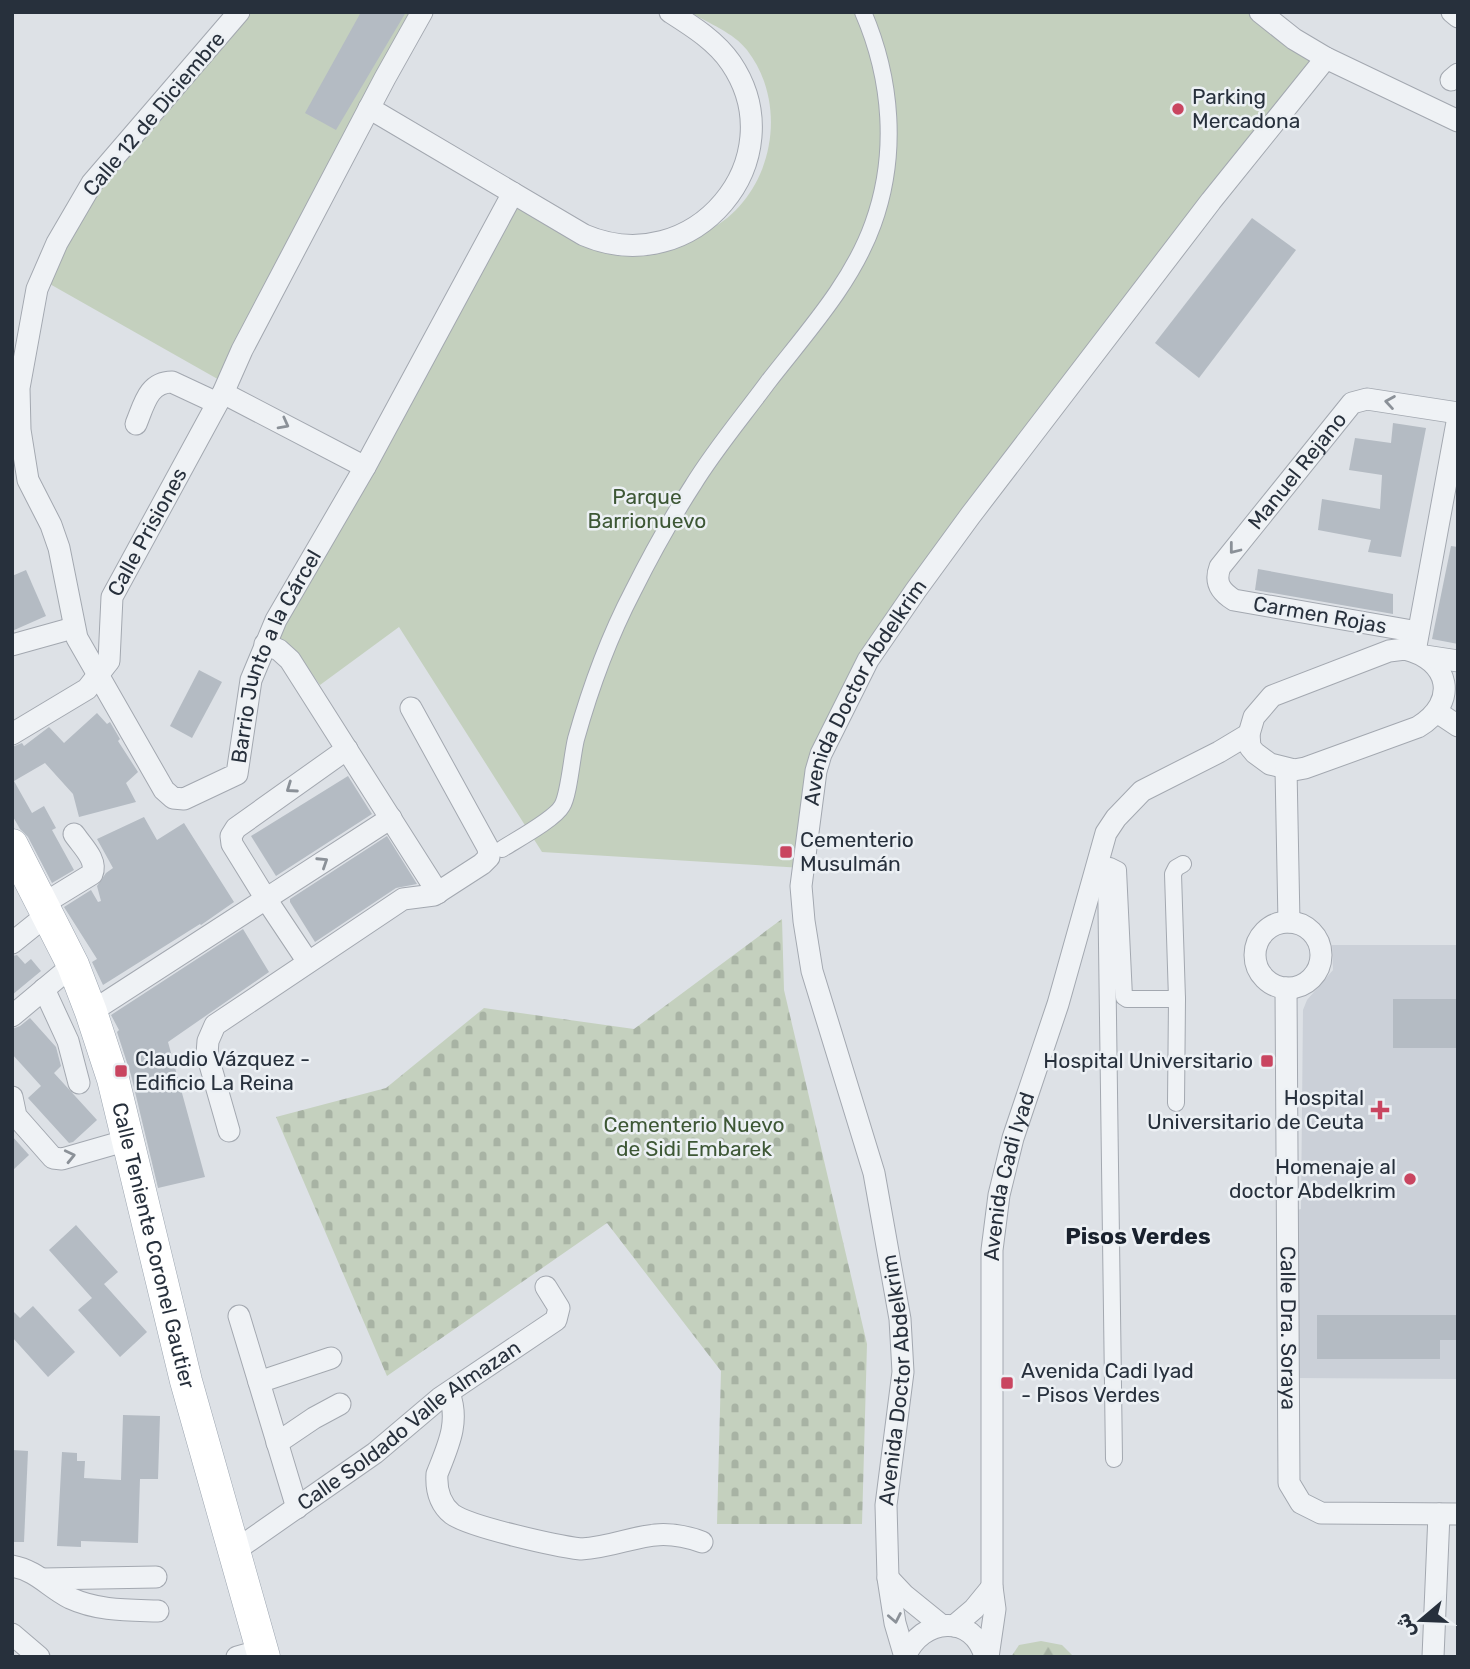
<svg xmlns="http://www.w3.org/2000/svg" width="1470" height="1669" font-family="Rubik,Cairo,sans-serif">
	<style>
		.built { fill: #cbd0d8 }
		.forest { fill: url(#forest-firs) }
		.cemetery { fill: url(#cemetery-stones) }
		.park { fill: #c4d0be }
		.building { fill: #b4bbc3 }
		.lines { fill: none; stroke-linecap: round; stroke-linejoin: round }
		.pedestrian-casing { stroke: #a3a8b0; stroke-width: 18 }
		.minor-casing { stroke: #a3a8b0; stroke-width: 23 }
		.primary-casing { stroke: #9da6b1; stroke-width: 33 }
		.pedestrian { stroke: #eff2f5; stroke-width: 16 }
		.minor { stroke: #eff2f5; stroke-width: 21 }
		.primary { stroke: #fff; stroke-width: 32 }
		.oneway { stroke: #8b9198 }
		.poi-dot { fill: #c94560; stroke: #ecf0f4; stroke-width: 2.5 }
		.labels { text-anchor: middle; stroke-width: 5; stroke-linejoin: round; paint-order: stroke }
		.poi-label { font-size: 21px; fill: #27303c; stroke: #ecf0f4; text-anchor: start }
		.street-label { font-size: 21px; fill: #27303c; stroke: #ecf0f4 }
		.park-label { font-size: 21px; fill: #3d5735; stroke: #ecf0f4 }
		.neighbourhood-label { font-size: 23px; font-weight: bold; fill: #19212d; stroke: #ecf0f4 }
	</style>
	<defs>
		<pattern id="forest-firs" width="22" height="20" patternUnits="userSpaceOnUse" patternTransform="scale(1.75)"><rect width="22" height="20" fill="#c4d0be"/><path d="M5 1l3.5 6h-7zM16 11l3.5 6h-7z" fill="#a8b3a4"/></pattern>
		<pattern id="cemetery-stones" width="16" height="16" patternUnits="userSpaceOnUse" patternTransform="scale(1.75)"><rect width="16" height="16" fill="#c4d0be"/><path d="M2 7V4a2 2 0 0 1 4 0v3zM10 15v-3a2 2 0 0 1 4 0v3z" fill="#a8b3a4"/></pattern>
	</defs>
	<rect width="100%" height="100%" fill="#dde1e6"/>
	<path class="built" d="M1332,945H1458V1379L1296,1378L1297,1210L1301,1209L1303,1010L1307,1000L1333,970Z"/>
	<path class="forest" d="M1041,1641L1062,1645L1074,1657H1011L1019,1645Z"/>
	<path class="cemetery" d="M782,919L784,990L867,1344L862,1524H717L721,1371L607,1223L387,1376L276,1117L386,1088L484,1008L634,1029Z"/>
	<g class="park">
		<path d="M234,12H422L236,372L237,390L41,279L57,238Z"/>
		<path d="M690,12H1275L1328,51L847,688L803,868L542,852L399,627L320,685L301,659L268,648L520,191C542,203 588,231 610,235C626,238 643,237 658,238C668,238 681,242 690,240C696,238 704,233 709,230C772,197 791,107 747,50C734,33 708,23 690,12Z"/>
	</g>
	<g class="building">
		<path d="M361,12H406L336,130L305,113Z"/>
		<path d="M1252,218L1296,250L1199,378L1155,343Z"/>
		<path d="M1393,423L1426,428L1401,557L1368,552L1371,540L1318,530L1322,499L1380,509L1382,475L1349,470L1355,438L1391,443Z"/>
		<path d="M1451,546L1458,547V644L1432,639Z"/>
		<path d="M1258,569L1393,594V614L1255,590Z"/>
		<path d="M26,570L46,616L12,631V576Z"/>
		<path d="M199,670L222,682L192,738L170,726Z"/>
		<path d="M97,713L107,724L110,722L120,739L118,741L138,772L126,783L136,802L79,817L73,794L45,763L14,781L32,813L44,806L56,828L52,830L74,870L52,883L28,837L20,829L12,815V747L22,743L24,746L49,727L64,743Z"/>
		<path d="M348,776L372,814L276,876L251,836Z"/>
		<path d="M144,817L157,840L184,823L234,902L201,925L200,924L103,985L92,962L97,959L64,907L91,890L98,902L101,901L97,886L106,873L113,868L97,839Z"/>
		<path d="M387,836L417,884L396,888L315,942L290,902V899Z"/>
		<path d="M243,929L269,972L168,1042L205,1177L158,1188L131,1075L117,1032L119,1030L111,1015Z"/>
		<path d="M17,955L25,964L31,959L41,971L12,995V956Z"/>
		<rect x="1393" y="999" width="65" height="49"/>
		<path d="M30,1018L56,1047L61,1066L54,1073L97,1120L73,1142L69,1143L28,1098L41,1086L12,1054V1029L20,1026Z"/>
		<path d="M12,1136L29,1155L12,1171Z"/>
		<path d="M76,1225L118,1272L104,1284L147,1332L120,1357L78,1310L92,1298L49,1250Z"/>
		<path d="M33,1306L75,1352L48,1377L12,1337V1310L20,1318Z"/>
		<path d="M1317,1315H1458V1340H1440V1359H1317Z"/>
		<path d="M123,1415L160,1416L158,1479H140L138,1543L81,1541V1547L57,1546L62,1452L77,1453V1461H85L84,1478L121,1480Z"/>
		<path d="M12,1450L28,1451L24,1542H12Z"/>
	</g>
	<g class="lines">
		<g class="pedestrian-casing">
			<g id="pedestrian">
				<path d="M502,849C516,840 555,819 562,806C569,795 572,755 576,739C590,689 609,637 633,591C651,555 671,519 693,485C715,449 743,416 768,382C806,333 852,283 873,224C898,155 892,79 863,12"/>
				<path d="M1176,1103L1177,999L1173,874L1176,868L1183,864"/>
				<path d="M1114,1459L1106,871L1110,866L1118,870L1124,997L1127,999H1177"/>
			</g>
		</g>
		<g class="minor-casing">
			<g id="minor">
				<path id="s1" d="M239,12L92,183L57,243L37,289L19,388L20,430L28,480L51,525L59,548L77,638L164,790L173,798L184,799L237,774L251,680L276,620L365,467L513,193"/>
				<path d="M1260,12L1294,39L1326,58L1458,121"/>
				<path d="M1452,12L1458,17"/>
				<path d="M1451,80L1458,74"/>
				<path d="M369,108L584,235C694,282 796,159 731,63C716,41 692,26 670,12"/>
				<path d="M223,393L365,467"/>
				<path d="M136,424C144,405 148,382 172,382L217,403"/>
				<path id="s2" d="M1418,632L1234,600C1221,592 1214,583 1220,567L1352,403L1367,399L1458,413"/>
				<path d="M265,644L279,650L290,660L438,893"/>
				<path d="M12,645L73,628"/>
				<path d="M1416,646L1458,417"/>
				<path d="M1405,649C1450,660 1459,702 1418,727L1305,768L1294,770L1270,764L1255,753L1250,747L1249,734L1254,717L1272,696L1389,651Z"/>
				<path d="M1425,656L1458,661"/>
				<path d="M1437,712L1458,726"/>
				<path id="s3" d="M12,734L87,689L109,661L112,597L223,393L242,350L385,78L422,12"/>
				<path d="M1286,769L1289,922"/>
				<path d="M43,904L92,874C98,860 82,846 74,834"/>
				<circle cx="1288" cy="955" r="33"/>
				<path d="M12,943L48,914"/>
				<path d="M308,962L266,899L232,844L231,836L236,828L347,749"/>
				<path id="s4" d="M1286,988L1289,1483L1301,1503L1321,1513L1458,1514"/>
				<path d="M44,989L68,1041L79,1083"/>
				<path d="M91,1012L391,818"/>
				<path d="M12,1016L73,965"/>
				<path d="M12,1097L16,1116L53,1158L62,1159L128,1140"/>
				<path d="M229,1131L207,1054L208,1041L215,1025L403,899L434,895L482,864L489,857L488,848L411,708"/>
				<path d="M239,1316L297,1508"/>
				<path d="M259,1382L331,1358"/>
				<path d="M449,1393C460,1422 448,1446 437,1474C436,1489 440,1504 452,1514C470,1527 556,1546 581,1549C629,1546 650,1523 702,1542"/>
				<path d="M277,1443L314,1418L340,1404"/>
				<path id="s5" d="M233,1552L375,1453L440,1398L556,1320L559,1308L546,1287"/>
				<path d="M12,1566C38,1571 48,1587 70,1598C98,1611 128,1610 158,1611"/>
				<path d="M888,1578L904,1595L941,1625"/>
				<path d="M43,1579L156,1577"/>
				<path d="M954,1626L974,1609L992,1587"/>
				<path d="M12,1634L39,1657"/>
				<path d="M237,1657L262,1650"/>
				<path id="s6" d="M905,1657L895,1623L888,1578L886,1505L903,1372L900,1319L874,1173L812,971L804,921L801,886L816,771L821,754L868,660L916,590L970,516L1211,201L1326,58"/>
				<path d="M905,1657C921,1617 974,1613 985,1657"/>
				<path id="s7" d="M988,1657L995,1609L992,1587V1250L999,1195L1013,1138L1058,1004L1106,833L1116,818L1142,791L1219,752L1249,734"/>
				<path d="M1433,1657L1439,1514"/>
			</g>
		</g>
		<g class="primary-casing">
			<g id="primary">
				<path id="s8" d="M12,845L73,965L91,1012L113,1079L186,1381L264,1657"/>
			</g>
		</g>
		<use href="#pedestrian" class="pedestrian"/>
		<use href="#minor" class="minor"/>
		<use href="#primary" class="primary"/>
	</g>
	<defs><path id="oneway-chevron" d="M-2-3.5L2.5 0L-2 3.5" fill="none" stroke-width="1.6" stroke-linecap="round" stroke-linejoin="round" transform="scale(1.75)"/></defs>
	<g class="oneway">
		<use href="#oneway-chevron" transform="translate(1390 402) rotate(-171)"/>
		<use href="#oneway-chevron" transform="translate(284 424) rotate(28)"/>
		<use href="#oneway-chevron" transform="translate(1234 549) rotate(128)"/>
		<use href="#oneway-chevron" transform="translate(291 788) rotate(145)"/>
		<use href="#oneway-chevron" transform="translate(323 862) rotate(-33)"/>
		<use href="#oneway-chevron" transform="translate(70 1156) rotate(-13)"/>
		<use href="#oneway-chevron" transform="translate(895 1618) rotate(79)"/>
	</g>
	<g class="poi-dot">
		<circle cx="1178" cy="109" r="7"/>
		<rect x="779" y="845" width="14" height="14" rx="3.5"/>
		<rect x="1260" y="1054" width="14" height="14" rx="3.5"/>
		<rect x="114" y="1064" width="14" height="14" rx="3.5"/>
		<path d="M1376.5 1099.5h7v7h7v7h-7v7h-7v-7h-7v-7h7z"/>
		<circle cx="1410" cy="1179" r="7"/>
		<rect x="1000" y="1376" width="14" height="14" rx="3.5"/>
	</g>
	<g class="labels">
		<g class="poi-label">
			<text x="1192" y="104">Parking<tspan x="1192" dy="24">Mercadona</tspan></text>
			<text x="800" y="847">Cementerio<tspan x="800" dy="24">Musulmán</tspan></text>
			<text x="135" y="1066">Claudio Vázquez -<tspan x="135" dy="24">Edificio La Reina</tspan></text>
			<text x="1253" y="1068" text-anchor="end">Hospital Universitario</text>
			<text x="1364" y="1105" text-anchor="end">Hospital<tspan x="1364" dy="24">Universitario de Ceuta</tspan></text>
			<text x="1396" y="1174" text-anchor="end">Homenaje al<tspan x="1396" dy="24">doctor Abdelkrim</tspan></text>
			<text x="1021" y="1378">Avenida Cadi Iyad<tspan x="1021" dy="24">- Pisos Verdes</tspan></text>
		</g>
		<g class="street-label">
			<text transform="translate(154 114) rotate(-50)" y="7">Calle 12 de Diciembre</text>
			<text dy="7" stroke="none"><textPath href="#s2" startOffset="350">Manuel Rejano</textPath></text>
			<text dy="7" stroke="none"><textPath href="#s3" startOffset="261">Calle Prisiones</textPath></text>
			<text transform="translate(1320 615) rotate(10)" y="7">Carmen Rojas</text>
			<text dy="7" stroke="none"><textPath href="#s1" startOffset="1087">Barrio Junto a la Cárcel</textPath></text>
			<text dy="7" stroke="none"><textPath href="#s6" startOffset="994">Avenida Doctor Abdelkrim</textPath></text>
			<text dy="7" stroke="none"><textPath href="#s7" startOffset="483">Avenida Cadi Iyad</textPath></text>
			<text dy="7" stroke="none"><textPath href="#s8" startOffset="427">Calle Teniente Coronel Gautier</textPath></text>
			<text dy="7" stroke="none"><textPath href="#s4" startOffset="340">Calle Dra. Soraya</textPath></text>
			<text dy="7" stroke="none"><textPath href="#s6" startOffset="280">Avenida Doctor Abdelkrim</textPath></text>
			<text dy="7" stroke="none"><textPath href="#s5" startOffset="217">Calle Soldado Valle Almazan</textPath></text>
		</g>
		<g class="park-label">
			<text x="647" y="504">Parque<tspan x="647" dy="24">Barrionuevo</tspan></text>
			<text x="694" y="1132">Cementerio Nuevo<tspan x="694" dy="24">de Sidi Embarek</tspan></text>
		</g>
		<g class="neighbourhood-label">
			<text x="1138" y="1244">Pisos Verdes</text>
		</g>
	</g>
	<rect width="1470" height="1669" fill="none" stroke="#27303c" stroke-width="28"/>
	<g transform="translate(1421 1620) rotate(251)" stroke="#ecf0f4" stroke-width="5" paint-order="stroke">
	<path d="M0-5L12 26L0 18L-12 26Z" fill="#27303c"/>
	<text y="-10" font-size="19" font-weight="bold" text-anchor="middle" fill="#27303c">ش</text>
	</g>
</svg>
